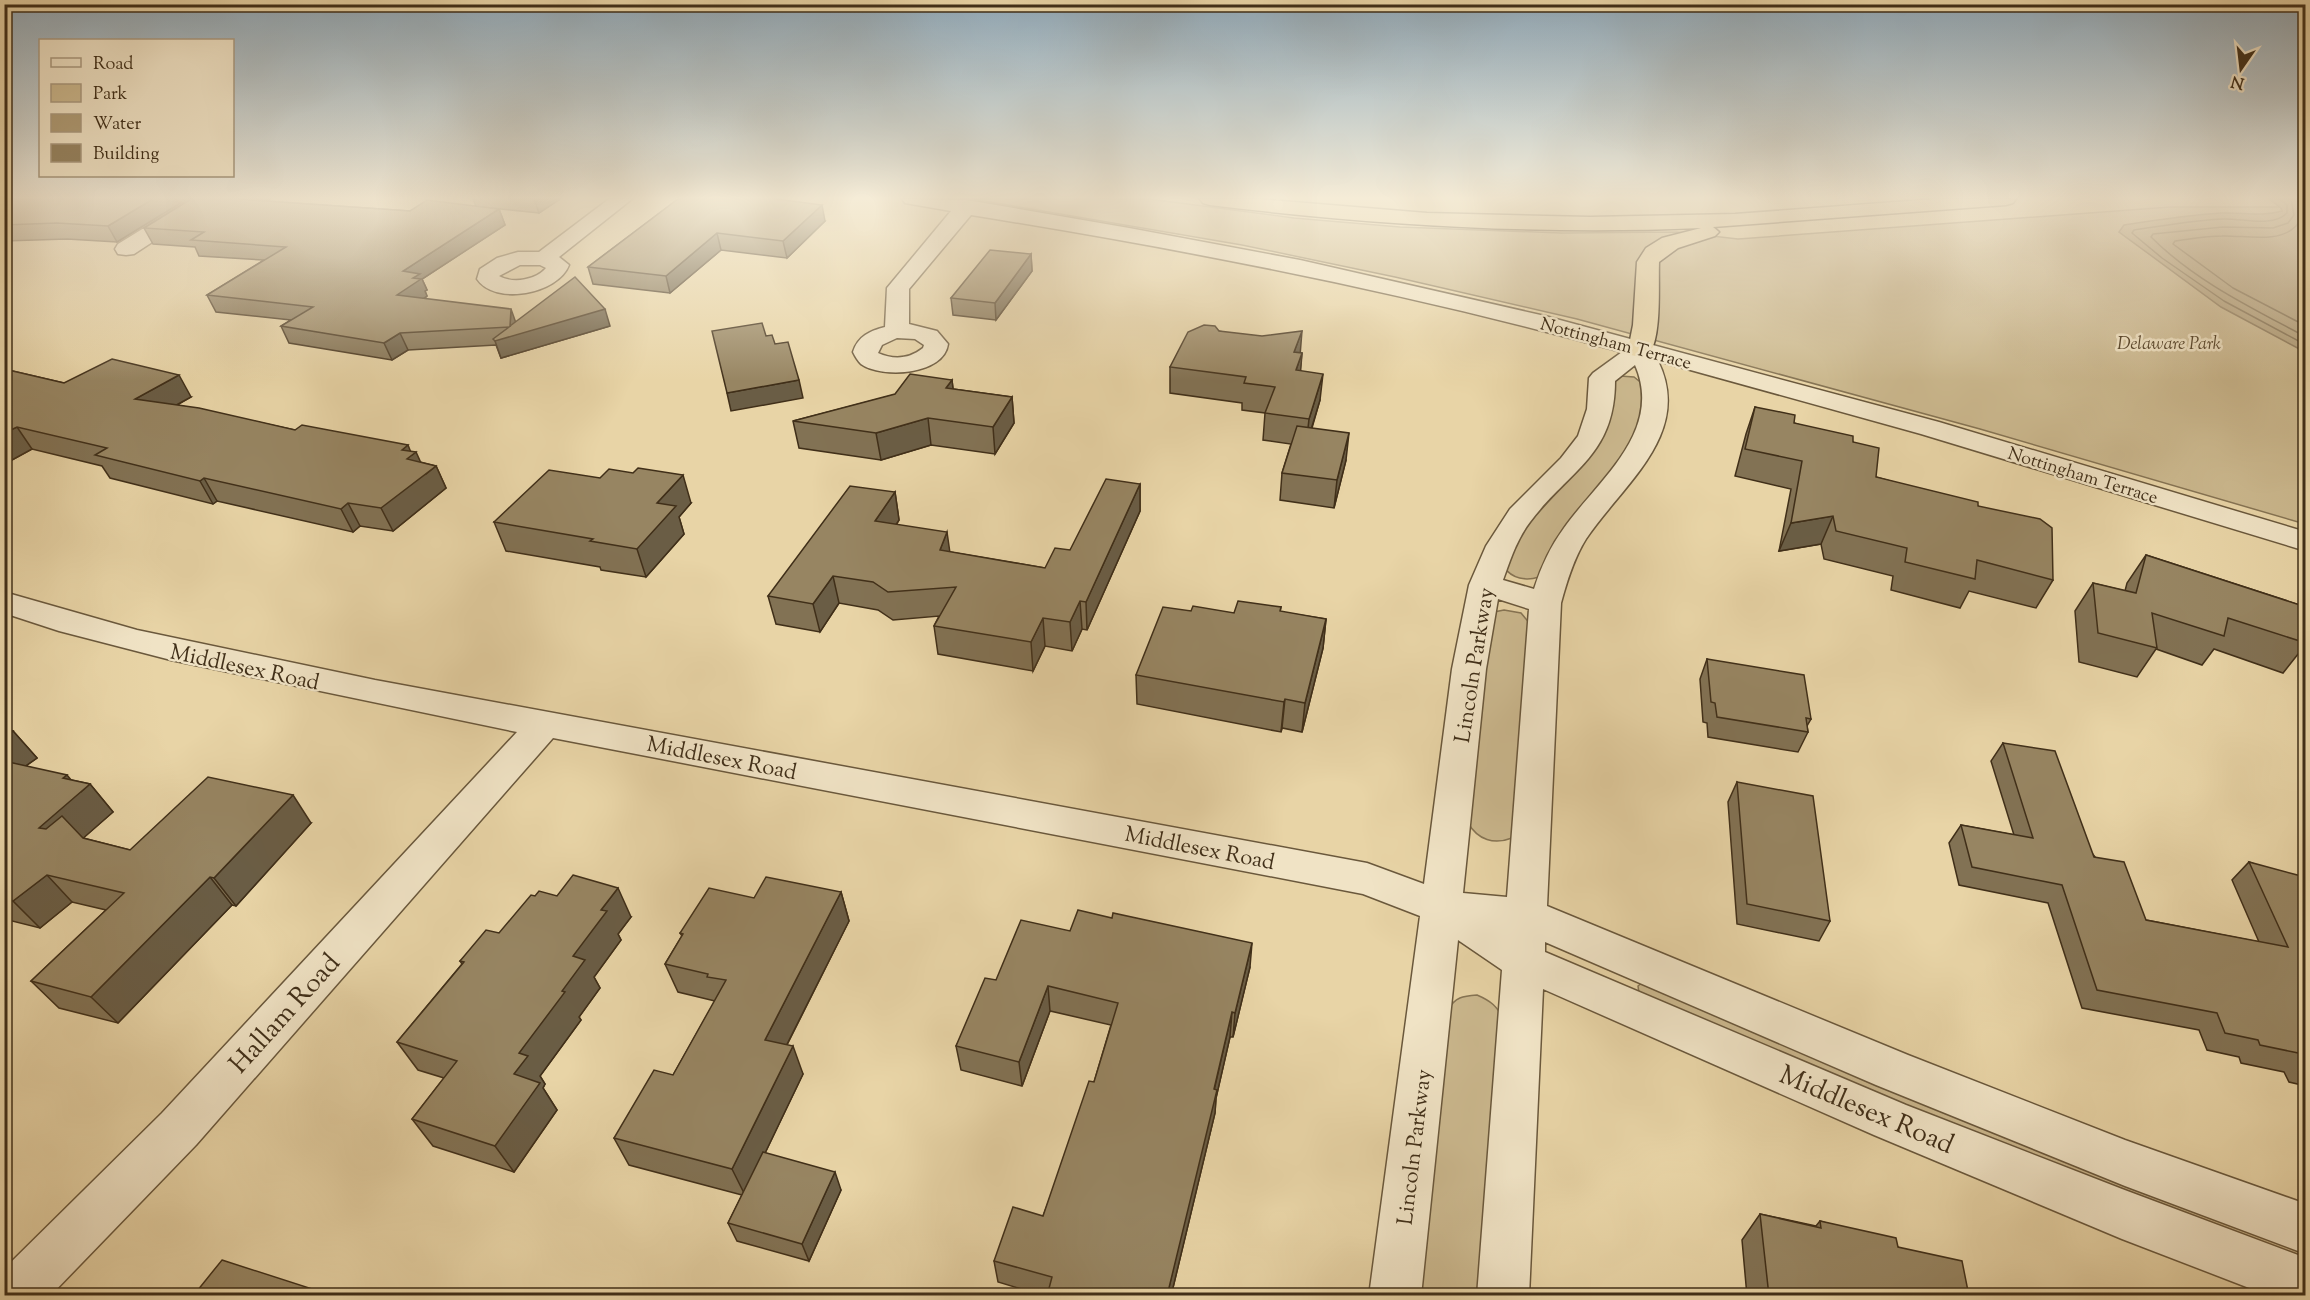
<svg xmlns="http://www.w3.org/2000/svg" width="2310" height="1300" font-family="'Sorts Mill Goudy',serif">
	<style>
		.green { fill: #cbb88e; stroke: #867454; stroke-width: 1.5 }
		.water { fill: #af9c76; stroke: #837051; stroke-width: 1.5 }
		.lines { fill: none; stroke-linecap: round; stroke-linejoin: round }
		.shore { stroke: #786648; stroke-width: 1.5 }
		.street-casing { stroke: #6a583c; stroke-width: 3 }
		.highway-casing { stroke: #402f19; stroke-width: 3 }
		.street { fill: #f0e3c5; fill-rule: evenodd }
		.highway { fill: #e8d4a6; fill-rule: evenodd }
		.wall { fill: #827254; stroke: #402f19; stroke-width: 1.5 }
		.shaded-wall { fill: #6a5d45; stroke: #402f19; stroke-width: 1.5 }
		.building { fill: #978562; stroke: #402f19; stroke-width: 1.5 }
		.labels { text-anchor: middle; stroke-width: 5; stroke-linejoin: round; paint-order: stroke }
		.far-street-label { font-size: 18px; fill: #402f19; stroke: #f0e3c5 }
		.far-park-label { font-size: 18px; font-style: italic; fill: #5c4a30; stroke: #f0e3c5 }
		.street-label { font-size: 22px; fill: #402f19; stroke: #f0e3c5 }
		.near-street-label { font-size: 27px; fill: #402f19; stroke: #f0e3c5 }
	</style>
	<rect width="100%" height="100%" fill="#e8d4a6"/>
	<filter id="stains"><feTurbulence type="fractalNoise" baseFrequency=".00333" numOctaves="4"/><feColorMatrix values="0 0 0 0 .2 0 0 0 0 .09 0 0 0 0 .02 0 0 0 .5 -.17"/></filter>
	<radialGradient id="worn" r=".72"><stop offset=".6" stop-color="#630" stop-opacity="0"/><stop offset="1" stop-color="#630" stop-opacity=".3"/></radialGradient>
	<g class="green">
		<path d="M972,199H1149L1294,218L1400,227L1562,233L1677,232L1738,239L2170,207H2305V524L1980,429L1577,319L1395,277L1242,245Z"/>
		<path d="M1620,376L1634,377L1644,385L1640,430L1539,577C1526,581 1512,579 1504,567L1521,530L1542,503L1611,380Z"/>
		<path d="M1504,610L1521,613L1531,625L1512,838C1494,845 1478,840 1468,823L1489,619L1494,612Z"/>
		<path d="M1643,982L2305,1244V1268L2120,1198L1639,993L1638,986Z"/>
		<path d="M1477,995C1491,1001 1497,1006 1504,1020L1485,1295L1418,1296L1448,1010C1455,997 1463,996 1477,995Z"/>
	</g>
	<path class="water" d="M2269,199H2305V352L2221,307L2119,232L2124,225C2156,220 2189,215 2221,213C2242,212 2262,217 2282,211L2281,208Z"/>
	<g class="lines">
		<g class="shore">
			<path d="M2280,199L2287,205V213C2272,228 2242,218 2223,219C2194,220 2163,226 2134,230L2132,233L2162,258L2224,301L2306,345"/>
			<path d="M2291,199L2294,215L2288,223L2273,228L2223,227L2153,234L2151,237C2195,281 2252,308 2306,337"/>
			<path d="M2302,199C2302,208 2303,218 2296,226C2279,244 2244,235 2222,236C2206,236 2191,239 2175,241L2173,244L2233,288L2306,326"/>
		</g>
		<g class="street-casing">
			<g id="street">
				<path d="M191,199H215L212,203L134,254L126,255L118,254L115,249L118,244Z"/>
				<path d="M609,199H632L559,257L569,265C558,294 495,306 477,279L480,269L497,258L518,252H539ZM520,265H540L546,268C536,280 513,284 499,276Z"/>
				<path d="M902,199L967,200L1129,228L1300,260L1545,316L1939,422L2306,532V551L1921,434L1658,361C1694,434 1622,485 1586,539C1574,558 1567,581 1561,603L1547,906L1908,1055L2125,1140L2306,1204V1254L2125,1186L1876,1085L1545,942V952L1906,1105L2122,1189L2306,1258V1296H2270L2122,1239L1874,1135L1543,989L1529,1296H1477L1502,970L1458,940L1421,1296H1369L1420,916L1363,894L553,738L196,1145L50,1296H4V1269L162,1113L517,732L171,660L59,631L4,613V592L137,630L375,680L1367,863L1424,884L1452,669L1469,585L1486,546L1510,509L1561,458L1578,436L1587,409L1589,378L1593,373L1622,352C1408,293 1190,250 971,215L909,289V324L937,331L948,344C944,375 882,379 861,364C858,361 855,356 853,352C858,336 870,331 885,327L887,288L951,211L905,203ZM897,338L915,339L924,345L923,348C909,359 894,360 878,353L882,345ZM1635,365C1664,432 1598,480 1564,528C1550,547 1541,567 1534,589L1503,580C1510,560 1517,539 1530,522C1569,470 1615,456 1615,381ZM1498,599L1529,609L1507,897L1463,893L1486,669Z"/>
			</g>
		</g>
		<g class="highway-casing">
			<path id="highway" d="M1200,199H1259L1427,213L1590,217L1735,214L1935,199H2016L2013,203L2006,205L1713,227L1719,232L1715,236L1678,248L1659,262C1658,286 1662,335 1649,355L1640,357L1631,355L1628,350L1633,325L1637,262L1646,248L1662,238L1701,228C1537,235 1373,225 1210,205L1203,203Z"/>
		</g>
		<use href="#street" class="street"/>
		<use href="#highway" class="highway"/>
	</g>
	<g class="wall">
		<path d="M4,199H187L117,242L67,239L4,241Z"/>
		<path d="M191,199H270L266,201L410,211L476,206L473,199H560L539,213L482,207L499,209L505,225L422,279L427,290L425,291L427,296L424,299L515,322L610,326L501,358L496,345L408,350L392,360L289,343L281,326L291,320L216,312L207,295L264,260L199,256L195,247L153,244L144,228Z"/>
		<path d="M678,199L825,221L787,258L721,250L670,293L593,284L588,267Z"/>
		<path d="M1031,254L1032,271L996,320L953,315L951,298Z"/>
		<path d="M1219,331L1302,353L1300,371L1320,400L1312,428L1346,460L1334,508L1280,500L1282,473L1291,444L1263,440L1265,413L1242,410V403L1170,393V367Z"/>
		<path d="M4,369L64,383L191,397L177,405L295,430L410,451L420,462L436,466L446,488L393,531L360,526L353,532L217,501L213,504L110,478L102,466L32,449L12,460L4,458Z"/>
		<path d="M952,380L953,389L1012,397L1014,423L995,454L931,445L881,460L799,448L793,421Z"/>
		<path d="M1755,407L1794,423L1853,442L1876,477L1978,506L2053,580L2036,608L1969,591L1960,608L1891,590L1893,576L1824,559L1821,544L1779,551L1791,489L1735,476L1746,434Z"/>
		<path d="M1140,484V511L1087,630L1082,629L1072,651L1045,646L1033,671L938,654L934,626L939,616L893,620L878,610L839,603L820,632L776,624L768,596L895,492L899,520L896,525L950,552L1045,568L1070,550Z"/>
		<path d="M691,503L679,517L684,534L646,577L601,570L600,567L506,551L494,522Z"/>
		<path d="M2146,555L2306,607V644L2283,673L2214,649L2202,665L2156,649L2137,677L2079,662L2075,611L2093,583L2125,591L2127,583Z"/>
		<path d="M1281,607L1280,612L1326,619L1323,648L1302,732L1282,728L1281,732L1137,704L1136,675L1191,611L1234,613Z"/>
		<path d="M1707,659L1811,719L1807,726L1808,732L1798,752L1708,737L1707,723L1703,722L1700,679Z"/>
		<path d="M4,728L13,731L37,758L26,766L71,780L90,784L113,812L83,838L130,850L311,823L236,906L232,905L118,1023L59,1008L31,981L106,910L72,902L40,928L4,919Z"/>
		<path d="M2003,743L2146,920L2259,942L2232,880L2249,862L2306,885V1086L2289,1082L2284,1072L2241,1063L2239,1057L2207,1050L2199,1030L2082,1008L2048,903L1959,885L1949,843L1961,825L2014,835L1991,761Z"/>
		<path d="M1737,782L1830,921L1819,941L1737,924L1728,802Z"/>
		<path d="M841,892L849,921L787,1045L803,1074L765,1153L841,1190L809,1261L737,1241L728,1223L742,1195L629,1165L614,1138L673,1075L715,1001L678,992L665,964L682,936L680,933L754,898Z"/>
		<path d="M631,917L618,934L621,940L594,977L600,988L579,1017L581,1020L540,1076L545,1084L543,1088L557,1110L514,1172L433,1146L412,1119L444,1078L418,1070L397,1042L462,964L460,961L499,933Z"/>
		<path d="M1070,931L1250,967L1233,1037H1230L1216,1098L1215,1113L1171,1296H1045L998,1282L994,1261L1043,1216L1094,1082L1111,1025L1050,1011L1022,1086L961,1070L956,1046L996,980Z"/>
		<path d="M1760,1214L1816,1226L1820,1221L1898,1247L1969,1296H1747L1742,1240Z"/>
	</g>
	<g class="shaded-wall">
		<path d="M153,199H187L117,242L108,226Z"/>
		<path d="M237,199H270L244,215Z"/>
		<path d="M534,199H560L539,213Z"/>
		<path d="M822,205L825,221L787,258L783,241Z"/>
		<path d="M499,209L505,225L422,279L427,290L425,291L427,296L404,312L397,295L403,271Z"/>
		<path d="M717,233L721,250L670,293L666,276Z"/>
		<path d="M1031,254L1032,271L996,320L995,303Z"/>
		<path d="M511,309L517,326L605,309L610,326L501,358L495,341L510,326Z"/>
		<path d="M1302,331L1300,356L1294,352Z"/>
		<path d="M400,333L408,350L392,360L384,343Z"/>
		<path d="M1302,353L1300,379L1296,370Z"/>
		<path d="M1323,374L1320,400L1306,446L1309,419Z"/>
		<path d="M179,375L191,397L149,420L135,399Z"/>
		<path d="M799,380L803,398L731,411L727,393Z"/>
		<path d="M952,380L955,406L946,388Z"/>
		<path d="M1012,397L1014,423L995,454L993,427Z"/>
		<path d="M928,418L931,445L881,460L876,433Z"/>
		<path d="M17,427L32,449L12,460L4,450V433Z"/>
		<path d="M1349,433L1346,460L1334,508L1337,480Z"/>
		<path d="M408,445L412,455L416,452L426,474L436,466L446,488L393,531L381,508L402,450Z"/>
		<path d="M683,475L691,503L679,517L684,534L646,577L637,549L657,503Z"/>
		<path d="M204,478L217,501L213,504L200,481Z"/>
		<path d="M1140,484V511L1087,630L1086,602Z"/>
		<path d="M895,492L899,520L880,549L875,521Z"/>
		<path d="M348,503L360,526L353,532L341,509Z"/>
		<path d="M1833,516L1821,544L1779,551L1791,523Z"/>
		<path d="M947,532L951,560L940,550Z"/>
		<path d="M833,576L839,603L820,632L813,604Z"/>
		<path d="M1080,601L1082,629L1072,651L1070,622Z"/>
		<path d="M1043,618L1045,646L1033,671L1031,642Z"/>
		<path d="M1326,619L1323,648L1302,732L1305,703Z"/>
		<path d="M1285,699L1282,728L1281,732L1284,702Z"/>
		<path d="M13,731L37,758L4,781V737Z"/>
		<path d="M67,775L81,792L90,784L113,812L64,855L39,828L63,778Z"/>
		<path d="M293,795L311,823L236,906L214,878Z"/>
		<path d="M47,875L72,902L40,928L13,901Z"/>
		<path d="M210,877L232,905L118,1023L91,997Z"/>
		<path d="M618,888L631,917L618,934L621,940L594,977L600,988L579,1017L581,1020L540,1076L545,1084L543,1088L557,1110L514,1172L495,1146L519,1053L562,991L573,956L601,910Z"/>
		<path d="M841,892L849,921L775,1068L765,1040Z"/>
		<path d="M1252,943L1250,967L1233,1037L1235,1013Z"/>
		<path d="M1048,986L1050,1011L1022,1086L1019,1062Z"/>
		<path d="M1232,1012L1230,1037L1216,1098L1215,1113L1171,1296H1167Z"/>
		<path d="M793,1046L803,1074L745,1195L732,1169Z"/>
		<path d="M835,1172L841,1190L809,1261L802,1244Z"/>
	</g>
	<g class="building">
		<path d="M4,199H153L108,226L57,223L4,225Z"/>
		<path d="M191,199H237L410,211L427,200L499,209L403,271L420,274L413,278L421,279L397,295L511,309L510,326L575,277L605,309L495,341L493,339L509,327L400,333L384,343L281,326L313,307L207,295L286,247L191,240L204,232L144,228Z"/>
		<path d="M678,199H776L822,205L783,241L717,233L666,276L588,267Z"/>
		<path d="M990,250L1031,254L995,303L951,298Z"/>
		<path d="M762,323L766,336L772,335L775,344L788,342L799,380L727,393L712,331Z"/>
		<path d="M1204,325L1215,326L1219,331L1262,336L1302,331L1294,352L1302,353L1296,370L1323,374L1309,419L1265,413L1275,387L1244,383L1246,377L1170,367L1188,332Z"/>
		<path d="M112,359L179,375L135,399L199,408L295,430L302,425L408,445L402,450L416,452L407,459L436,466L381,508L348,503L341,509L204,478L200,481L95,455L107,448L17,427L4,433V369L64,383Z"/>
		<path d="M910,374L952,380L946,388L1012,397L993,427L928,418L876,433L793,421L895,394Z"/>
		<path d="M1755,407L1795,415L1794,423L1853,436V442L1879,448L1876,477L1978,502V506L2040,519L2052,528L2053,580L1977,560L1975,579L1905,562L1907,548L1836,531L1833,516L1791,523L1802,461L1745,449Z"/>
		<path d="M1297,426L1349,433L1337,480L1282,473Z"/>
		<path d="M638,468L683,475L657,503L676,506L637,549L590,541L593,539L494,522L549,470L600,478L609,469L633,473Z"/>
		<path d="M1106,479L1140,484L1086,602L1080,601L1070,622L1043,618L1031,642L934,626L956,587L888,592L873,582L833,576L813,604L768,596L850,486L895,492L875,521L947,532L940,550L1045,568L1055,548L1070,550Z"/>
		<path d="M2146,555L2306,607V643L2228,618L2224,636L2152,613L2157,648L2098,633L2093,583L2136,593Z"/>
		<path d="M1238,601L1281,607L1280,611L1326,619L1305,703L1285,699L1284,702L1136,675L1163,607L1191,611L1193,606L1234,613Z"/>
		<path d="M1707,659L1804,675L1811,719L1806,718L1808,732L1717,717L1715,703L1711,702Z"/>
		<path d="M4,728L13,731L4,737Z"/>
		<path d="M2003,743L2055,751L2094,857L2124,862L2146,920L2288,947L2249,862L2301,876L2306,885V1059L2303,1054L2260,1045L2258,1040L2225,1033L2217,1013L2097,990L2062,885L1972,867L1961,825L2033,838Z"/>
		<path d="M4,761L67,775L63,778L90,784L39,828L46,829L62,816L83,838L130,850L208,777L293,795L214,878L210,877L91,997L31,981L124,893L47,875L13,901L4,899V864L9,860L4,858Z"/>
		<path d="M1737,782L1813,796L1830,921L1747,904Z"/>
		<path d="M573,875L618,888L601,910L607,911L573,956L585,960L562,991L565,992L519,1053L528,1056L514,1074L540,1083L495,1146L412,1119L457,1061L397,1042L464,962L460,961L486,930L499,933L531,895L535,896L539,891L557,896Z"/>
		<path d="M766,877L841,892L765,1040L793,1046L732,1169L614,1138L654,1070L673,1075L726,980L707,977L708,974L665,964L683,934L680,933L709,888L754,898Z"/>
		<path d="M1078,910L1112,918L1113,913L1252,943L1235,1013L1232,1012L1214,1089L1217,1090L1167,1296H1047L1052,1277L994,1261L1013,1207L1043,1216L1089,1081L1094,1082L1118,1003L1048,986L1019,1062L956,1046L985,978L996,980L1021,920L1070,931Z"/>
		<path d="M763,1152L835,1172L802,1244L728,1223Z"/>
		<path d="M1760,1214L1821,1228L1820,1221L1896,1238L1898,1247L1962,1261L1969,1296H1769Z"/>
		<path d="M222,1260L331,1295L330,1296H193Z"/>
		<path d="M184,1293L193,1296H181Z"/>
	</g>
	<linearGradient id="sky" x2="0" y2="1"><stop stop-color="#91aaba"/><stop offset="0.52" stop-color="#f5ecd7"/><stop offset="1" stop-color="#f5ecd7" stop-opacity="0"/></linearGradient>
	<rect width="2310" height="381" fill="url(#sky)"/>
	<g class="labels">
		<g class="far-street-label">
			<text transform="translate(1616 343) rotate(15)" y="6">Nottingham Terrace</text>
			<text transform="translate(2083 475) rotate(17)" y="6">Nottingham Terrace</text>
		</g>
		<g class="far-park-label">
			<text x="2169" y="349">Delaware Park</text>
		</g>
		<g class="street-label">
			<text transform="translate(1473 665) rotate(-81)" y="8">Lincoln Parkway</text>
			<text transform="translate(245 666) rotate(12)" y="8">Middlesex Road</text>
			<text transform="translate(722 757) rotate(11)" y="8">Middlesex Road</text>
			<text transform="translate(1200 847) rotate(11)" y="8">Middlesex Road</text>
			<text transform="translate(1413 1147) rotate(-83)" y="8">Lincoln Parkway</text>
		</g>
		<g class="near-street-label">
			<text transform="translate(284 1013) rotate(-48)" y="9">Hallam Road</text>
			<text transform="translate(1867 1109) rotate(23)" y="9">Middlesex Road</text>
		</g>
	</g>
	<rect width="2310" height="1300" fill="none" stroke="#e8d4a6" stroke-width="24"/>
	<rect x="6" y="6" width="2298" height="1288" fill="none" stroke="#402f19" stroke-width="3"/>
	<rect x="12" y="12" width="2286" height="1276" fill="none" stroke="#402f19" stroke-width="1.5"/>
	<rect x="39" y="39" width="195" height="138" fill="#f0e3c5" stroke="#aa9b80" stroke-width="1.5"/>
	<rect x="51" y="58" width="30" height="9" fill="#f0e3c5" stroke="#aa9b80" stroke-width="1.5"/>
	<text x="93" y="69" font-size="18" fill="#402f19">Road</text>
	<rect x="51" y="84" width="30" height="18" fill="#cbb88e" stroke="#aa9b80" stroke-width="1.5"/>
	<text x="93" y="99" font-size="18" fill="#402f19">Park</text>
	<rect x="51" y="114" width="30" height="18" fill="#af9c76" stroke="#aa9b80" stroke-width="1.5"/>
	<text x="93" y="129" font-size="18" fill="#402f19">Water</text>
	<rect x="51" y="144" width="30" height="18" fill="#978562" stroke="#aa9b80" stroke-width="1.5"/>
	<text x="93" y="159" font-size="18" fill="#402f19">Building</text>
	<g transform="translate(2241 69) rotate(194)" stroke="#f0e3c5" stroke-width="4.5" paint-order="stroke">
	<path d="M0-4.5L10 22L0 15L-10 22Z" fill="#402f19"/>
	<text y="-9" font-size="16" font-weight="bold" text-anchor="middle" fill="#402f19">N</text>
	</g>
	<rect width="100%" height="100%" filter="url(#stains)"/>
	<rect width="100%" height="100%" fill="url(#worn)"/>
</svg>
